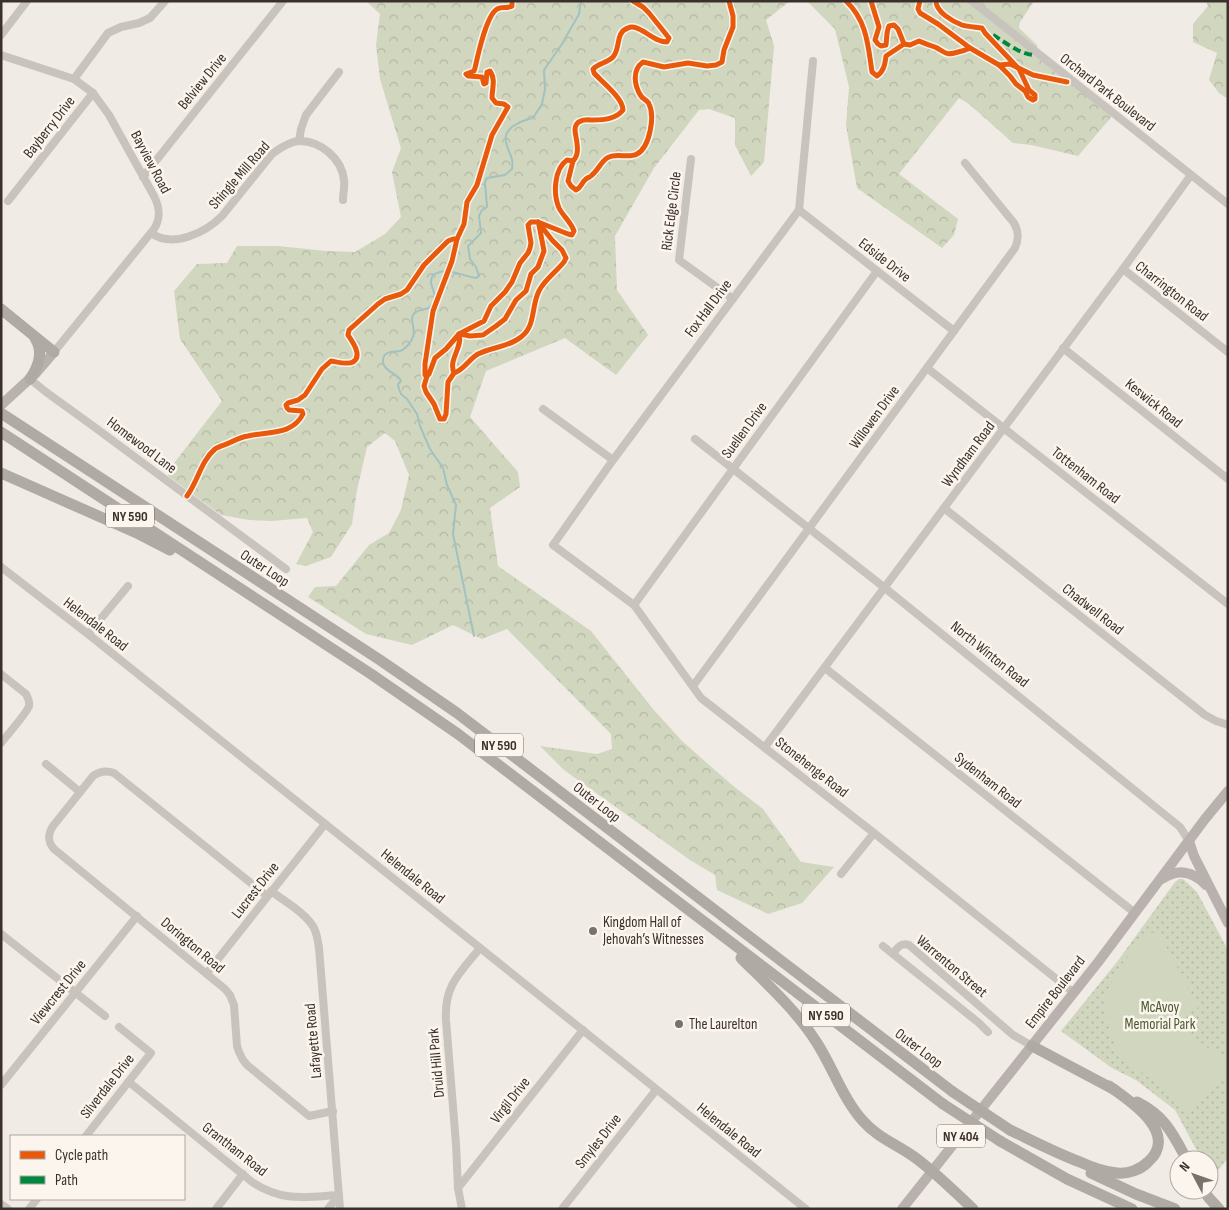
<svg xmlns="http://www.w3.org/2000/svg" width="1229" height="1210" font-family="'Sofia Sans Condensed',sans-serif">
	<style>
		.grass { fill: url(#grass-dots) }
		.forest { fill: url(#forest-crowns) }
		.garden { fill: #d1d6bf }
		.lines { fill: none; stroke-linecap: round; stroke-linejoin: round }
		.stream { stroke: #a1c2c1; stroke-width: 2 }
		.minor { stroke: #c9c3be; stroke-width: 8 }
		.major { stroke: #b8b1ad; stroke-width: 10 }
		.highway { stroke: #afaaa4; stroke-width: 11 }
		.highway-bridge { stroke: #afaaa4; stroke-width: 11 }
		.quiet { stroke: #00873e; stroke-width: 4; stroke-dasharray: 8 4; stroke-linecap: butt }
		.cycleway-casing { stroke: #fbf5ee; stroke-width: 8 }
		.cycleway { stroke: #e8590c; stroke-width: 5 }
		.poi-dot { fill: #7a716c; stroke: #fbf5ee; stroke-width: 2 }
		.labels { text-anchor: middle; stroke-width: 5; stroke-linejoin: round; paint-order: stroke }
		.shield { fill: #fbf5ee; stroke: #756b66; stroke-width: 1 }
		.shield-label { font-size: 14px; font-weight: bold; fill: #3b302b }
		.street-label { font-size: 15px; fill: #3b302b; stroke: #fbf5ee }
		.poi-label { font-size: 15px; fill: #3b302b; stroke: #fbf5ee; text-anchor: start }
		.park-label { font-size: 15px; fill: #4a5a2e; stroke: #fbf5ee }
	</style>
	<defs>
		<pattern id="grass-dots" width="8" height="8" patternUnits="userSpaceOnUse" patternTransform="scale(1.25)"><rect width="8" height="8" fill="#d1d6bf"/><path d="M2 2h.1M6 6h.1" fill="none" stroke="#b4b8a4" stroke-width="1.8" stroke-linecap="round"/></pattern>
		<pattern id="forest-crowns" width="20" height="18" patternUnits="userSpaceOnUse" patternTransform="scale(1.25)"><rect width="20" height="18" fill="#d1d6bf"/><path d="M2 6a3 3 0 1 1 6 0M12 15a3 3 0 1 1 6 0" fill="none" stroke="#b4b8a4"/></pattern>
	</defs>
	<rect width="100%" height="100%" fill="#f0ebe5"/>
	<path class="grass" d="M1179,879H1183L1197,892L1228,950V1158L1212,1178L1209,1172V1160H1202L1175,1110L1136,1080L1112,1068L1061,1031L1117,962L1175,882Z"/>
	<g class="forest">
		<path d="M366,1H790L766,20L774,46L764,162L751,176L735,145V118L709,109L699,110L654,168L615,236L617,290L648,335L616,375L565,338L486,371L470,417L518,472L520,487L490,508L498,566L591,631L653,709L682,741L732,785L763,809L801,862L834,867L802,903L768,914L717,890L715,875L690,860L564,770L540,746L597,754L612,749L611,734L507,629L482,639L453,625L412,645L366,634L308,597L315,587L336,586L369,545L389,533L401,510L409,475L395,441L385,433L367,447L357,490L352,524L331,557L306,566L296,564L313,532L307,518L271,521L249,520L221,515L168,476V471L222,401L180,339L174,291L197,264L227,263L237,246H278L326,251L355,252L385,234L401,217L392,172L401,148L380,79L376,45L380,14Z"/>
		<path d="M807,1H1034L1020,22L1019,28L1037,45L1038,55L1114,114L1078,156L1031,145L1013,143L969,104L959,98L899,174L958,219L954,235L942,248L857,188L846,125L849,87L835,29Z"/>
		<path d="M1206,1H1228V99L1219,93L1209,80L1217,53L1193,42V24L1208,6Z"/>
	</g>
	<path class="garden" d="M1157,930L1180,972L1190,980L1187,985L1199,1007L1173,1020L1228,1064V1068L1192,1112L1110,1047L1115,1041L1111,1034L1104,1006L1115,973L1140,941Z"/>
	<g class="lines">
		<path class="stream" d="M474,636L453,534L456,505L447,485L443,468L430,449L420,426L417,414L407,399L401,394L399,389L398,384L401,381C398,373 384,372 383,362C382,351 393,352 400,351C404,350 409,344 411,341C418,330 409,321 413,315C417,307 430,313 434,301C437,293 431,289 431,282C431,280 432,277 433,275C447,266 462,276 476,278L479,276L476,267L470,259L468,246L481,233L479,216L482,210L487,207L485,182L487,178L505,175L512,169C514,156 508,153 506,142C503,127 521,121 533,118L542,104L545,89L544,70L562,44L579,14L581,1"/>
		<g class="minor">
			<path d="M972,1L1228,204"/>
			<path d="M1,35L27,1"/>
			<path d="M1,55L74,79L93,93L109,115L154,196C160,208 161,218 154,229L54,352"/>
			<path d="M813,61L799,210L613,460L553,545L634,605L701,698L874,833L1074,993"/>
			<path d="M74,79L108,33L121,27L139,23L150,18L165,1"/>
			<path d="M299,141L301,129L306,115L339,72"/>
			<path d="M691,159L679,260L733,299"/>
			<path d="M143,177L283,1"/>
			<path d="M8,201L93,93"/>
			<path d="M799,210L954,331"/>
			<path d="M151,233C173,249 206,232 222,216L272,154C280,148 290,141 300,141C321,141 342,159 344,180C345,186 343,193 343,200"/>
			<path d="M1123,269L1228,352"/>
			<path d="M1063,348L1228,479"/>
			<path d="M927,368L1228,604"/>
			<path d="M30,379L46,392L93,426L286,569"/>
			<path d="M543,409L613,460"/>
			<path d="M695,439L885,588L1180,827L1189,841"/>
			<path d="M944,508L1205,715L1216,721L1228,725"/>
			<path d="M1,567L88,634L806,1209"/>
			<path d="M634,605L877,271"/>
			<path d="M88,634L128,586"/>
			<path d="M825,668L1135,913"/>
			<path d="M1,674L26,694C28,698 30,701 29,706C27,713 7,735 1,743"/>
			<path d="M693,686L1015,248C1019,239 1019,232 1014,223L965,163"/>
			<path d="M765,747L1123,269L1191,175"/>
			<path d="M46,764L80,792"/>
			<path d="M841,874L874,833"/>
			<path d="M271,891C284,901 306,913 314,928C317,934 318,941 319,948L340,1209"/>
			<path d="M267,896L114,773C106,770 100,771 93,776L53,826C48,834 47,841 54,849L225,989L230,995L234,1005L237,1046L239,1052L243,1060L247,1065L309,1116L333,1111"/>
			<path d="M1,934L105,1016"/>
			<path d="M883,946L979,1023L988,1032"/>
			<path d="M893,954C897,948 901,942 909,945L1013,1035L1032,1046"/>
			<path d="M207,973L325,824"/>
			<path d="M129,1082L252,1182C283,1202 304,1197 339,1195"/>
			<path d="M1,1085L137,916"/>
			<path d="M86,1136L151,1053L119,1027"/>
			<path d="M458,1188L583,1030"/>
			<path d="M1,1204L8,1209"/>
			<path d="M29,1209L37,1199"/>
			<path d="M216,1209L243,1174"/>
			<path d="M328,1209L339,1195"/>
			<path d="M462,1209L458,1188L456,1144L446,1020C444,985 460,973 480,948"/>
			<path d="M562,1209L656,1090"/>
		</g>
		<g class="major">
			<path d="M1,405L36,373L54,352"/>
			<path d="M1189,841L1194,856L1228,923"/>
			<path d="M1162,879C1178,868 1193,871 1206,885"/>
			<path d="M902,1209L1099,961L1205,819L1228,791"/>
		</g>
		<g class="highway">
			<path d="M1,309L54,352"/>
			<path d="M30,379C39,366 44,352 35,338"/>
			<path d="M1,413L380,660L457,713L953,1092"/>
			<path d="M1,432L371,674L458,734L943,1104"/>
			<path d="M1,473L139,534L170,550"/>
			<path d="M741,958C768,985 797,1011 817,1043C833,1068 843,1099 863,1121C877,1137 896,1144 913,1156C934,1171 954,1191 973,1209"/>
			<path d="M1032,1046L1115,1090"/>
			<path d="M1137,1102C1165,1116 1173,1134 1187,1160"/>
			<path d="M1010,1130C1033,1141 1056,1153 1080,1162C1091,1167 1104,1172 1117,1173C1128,1174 1140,1170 1148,1162C1180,1133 1130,1101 1109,1086"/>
			<path d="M1000,1141L1067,1179L1132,1209"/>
			<path d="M1091,1173L1136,1194L1175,1209"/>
			<path d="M1203,1190L1209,1198L1219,1209"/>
		</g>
		<g class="highway-bridge">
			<path d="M953,1092L1010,1130"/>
			<path d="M943,1104L1000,1141"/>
		</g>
		<path class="quiet" d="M993,35C1005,42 1018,53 1033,55"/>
		<g class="cycleway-casing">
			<g id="cycleway">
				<path d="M846,1C867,21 868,45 872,72L877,76C884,71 885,64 886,56L904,44"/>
				<path d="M871,1L879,27L875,40L878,44L881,46L886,45C887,38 886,33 889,26L894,25L898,29L904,44L910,45L919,41C925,44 930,45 935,47C947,53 945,56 958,52C963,51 966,50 970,48L999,65L1010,64L1033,75L1067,82"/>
				<path d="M920,1L918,9L920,13L938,24L970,48"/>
				<path d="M936,1C936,12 952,21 962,25C968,27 976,27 982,28L985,33L1019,69L1029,90L1035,95V99L1033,100L1028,97L1025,91L1016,84L1010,76L999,65"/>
				<path d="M573,161C581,153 576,141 575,130C575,126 577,122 581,121C584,119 590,120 593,120C604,120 616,119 623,110C623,98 602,82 594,73L593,69C599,63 607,63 613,57C621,48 615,32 628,28C632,26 635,27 639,29C648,33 656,42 667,42L669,38L649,13L643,7L633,1"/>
				<path d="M457,239L464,224L467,202L477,185L492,135L508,107L504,104L496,103L492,98C492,88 496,80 490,71L487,72L486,83L484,84L482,77L468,76L466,74L474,71L475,68C478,55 486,16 497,9C502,6 507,9 512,6V1"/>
				<path d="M459,334L484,321L491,306L505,292L512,282L520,263L528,253L530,248L531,243L528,225L531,222H538L568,234L572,235L574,231C571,222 563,216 559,208C553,194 554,169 567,160L573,161L568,181L571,186L576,190C582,187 581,183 586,179C588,177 591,177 592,175C598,170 601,162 607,158C616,152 628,159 637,154C650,147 655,116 649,104C648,101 643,99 641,96C634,85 632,70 643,62L664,67L688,63L707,66L716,65L722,62L724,50L733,27V16L729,1"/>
				<path d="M460,334L470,336L483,335L496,326L505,319L516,300L526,291L531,274L538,267L544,251L539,225"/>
				<path d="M427,376L424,386L426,392L434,404L440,419H444L446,414L448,382L454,373"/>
				<path d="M187,496C198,481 201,461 215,449C219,446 225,445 229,443C235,440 241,437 248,436C267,431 292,436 303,414L302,411L289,410L287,408L286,405L288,403L298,400L305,395L322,369L331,361C337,362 348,365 353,362C363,356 352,341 348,335L349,330L378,304L385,299L401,294L407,290L424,265L448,241L453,239H457L452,261L433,311L425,364V375L427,376L429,374L435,358L446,349L459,334C463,348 448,359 454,373C464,370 469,359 478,354C492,347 509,347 521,337C536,326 531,306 539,291C544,280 556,272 564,262L566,258L562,250L552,240L538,222"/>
			</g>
		</g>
		<use href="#cycleway" class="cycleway"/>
	</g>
	<g class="poi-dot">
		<circle cx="593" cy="931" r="5"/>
		<circle cx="679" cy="1024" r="5"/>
	</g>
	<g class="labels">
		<g class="shield">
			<rect x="106" y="504.5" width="48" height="23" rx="4"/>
			<rect x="475" y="733.5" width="48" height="23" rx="4"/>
			<rect x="802" y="1003.5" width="48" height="23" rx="4"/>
			<rect x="937" y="1124.5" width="48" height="23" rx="4"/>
		</g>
		<g class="shield-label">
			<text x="130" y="521">NY 590</text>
			<text x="499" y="750">NY 590</text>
			<text x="826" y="1020">NY 590</text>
			<text x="961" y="1141">NY 404</text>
		</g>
		<g class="street-label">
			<text transform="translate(202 81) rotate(-51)" y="5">Belview Drive</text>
			<text transform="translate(1108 92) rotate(38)" y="5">Orchard Park Boulevard</text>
			<text transform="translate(49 127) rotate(-52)" y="5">Bayberry Drive</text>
			<text transform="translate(151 162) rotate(62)" y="5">Bayview Road</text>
			<text transform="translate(239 175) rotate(-49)" y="5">Shingle Mill Road</text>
			<text transform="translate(671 211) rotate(-83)" y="5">Rick Edge Circle</text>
			<text transform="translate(885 260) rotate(38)" y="5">Edside Drive</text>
			<text transform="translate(1172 291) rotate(38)" y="5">Charrington Road</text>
			<text transform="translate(708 308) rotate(-53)" y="5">Fox Hall Drive</text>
			<text transform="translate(1154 403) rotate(39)" y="5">Keswick Road</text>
			<text transform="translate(874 417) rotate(-54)" y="5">Willowen Drive</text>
			<text transform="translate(744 430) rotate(-54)" y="5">Suellen Drive</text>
			<text transform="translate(142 445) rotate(37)" y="5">Homewood Lane</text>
			<text transform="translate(968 454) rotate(-53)" y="5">Wyndham Road</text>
			<text transform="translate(1086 475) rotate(38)" y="5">Tottenham Road</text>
			<text transform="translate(265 568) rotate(33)" y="5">Outer Loop</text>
			<text transform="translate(1093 609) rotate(38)" y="5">Chadwell Road</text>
			<text transform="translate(96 624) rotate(38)" y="5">Helendale Road</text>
			<text transform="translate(990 654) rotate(39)" y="5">North Winton Road</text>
			<text transform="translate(812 767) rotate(38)" y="5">Stonehenge Road</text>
			<text transform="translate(988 780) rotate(38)" y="5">Sydenham Road</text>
			<text transform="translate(597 802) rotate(38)" y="5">Outer Loop</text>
			<text transform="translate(413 876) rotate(39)" y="5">Helendale Road</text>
			<text transform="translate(255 890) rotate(-52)" y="5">Lucrest Drive</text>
			<text transform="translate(193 945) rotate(40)" y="5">Dorington Road</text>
			<text transform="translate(952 966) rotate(40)" y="5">Warrenton Street</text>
			<text transform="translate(58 992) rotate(-51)" y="5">Viewcrest Drive</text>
			<text transform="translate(1055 992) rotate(-52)" y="5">Empire Boulevard</text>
			<text transform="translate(313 1041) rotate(-95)" y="5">Lafayette Road</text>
			<text transform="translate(919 1048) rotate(37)" y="5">Outer Loop</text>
			<text transform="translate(436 1063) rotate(-95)" y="5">Druid Hill Park</text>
			<text transform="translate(107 1086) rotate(-52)" y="5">Silverdale Drive</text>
			<text transform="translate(510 1100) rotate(-52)" y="5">Virgil Drive</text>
			<text transform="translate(729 1130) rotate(39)" y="5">Helendale Road</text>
			<text transform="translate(598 1141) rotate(-52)" y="5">Smyles Drive</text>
			<text transform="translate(235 1149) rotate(38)" y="5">Grantham Road</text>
		</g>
		<g class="poi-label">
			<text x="603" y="927">Kingdom Hall of<tspan x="603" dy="17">Jehovah’s Witnesses</tspan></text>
			<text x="689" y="1029">The Laurelton</text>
		</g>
		<g class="park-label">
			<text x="1160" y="1012">McAvoy<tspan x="1160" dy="17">Memorial Park</tspan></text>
		</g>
	</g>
	<rect width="1229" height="1210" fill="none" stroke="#3b302b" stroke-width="5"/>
	<rect x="10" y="1135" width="175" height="65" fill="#fbf5ee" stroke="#aea6a0"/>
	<rect x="20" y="1151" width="25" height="8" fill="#e8590c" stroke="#aea6a0"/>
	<text x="55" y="1160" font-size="15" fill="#3b302b">Cycle path</text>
	<rect x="20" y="1176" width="25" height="8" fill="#00873e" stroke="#aea6a0"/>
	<text x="55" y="1185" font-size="15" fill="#3b302b">Path</text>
	<g transform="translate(1194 1175) rotate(311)"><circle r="24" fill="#fbf5ee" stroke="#aea6a0"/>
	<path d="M0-4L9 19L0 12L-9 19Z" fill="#7a716c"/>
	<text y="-8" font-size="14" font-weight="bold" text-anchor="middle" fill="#3b302b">N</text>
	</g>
</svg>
